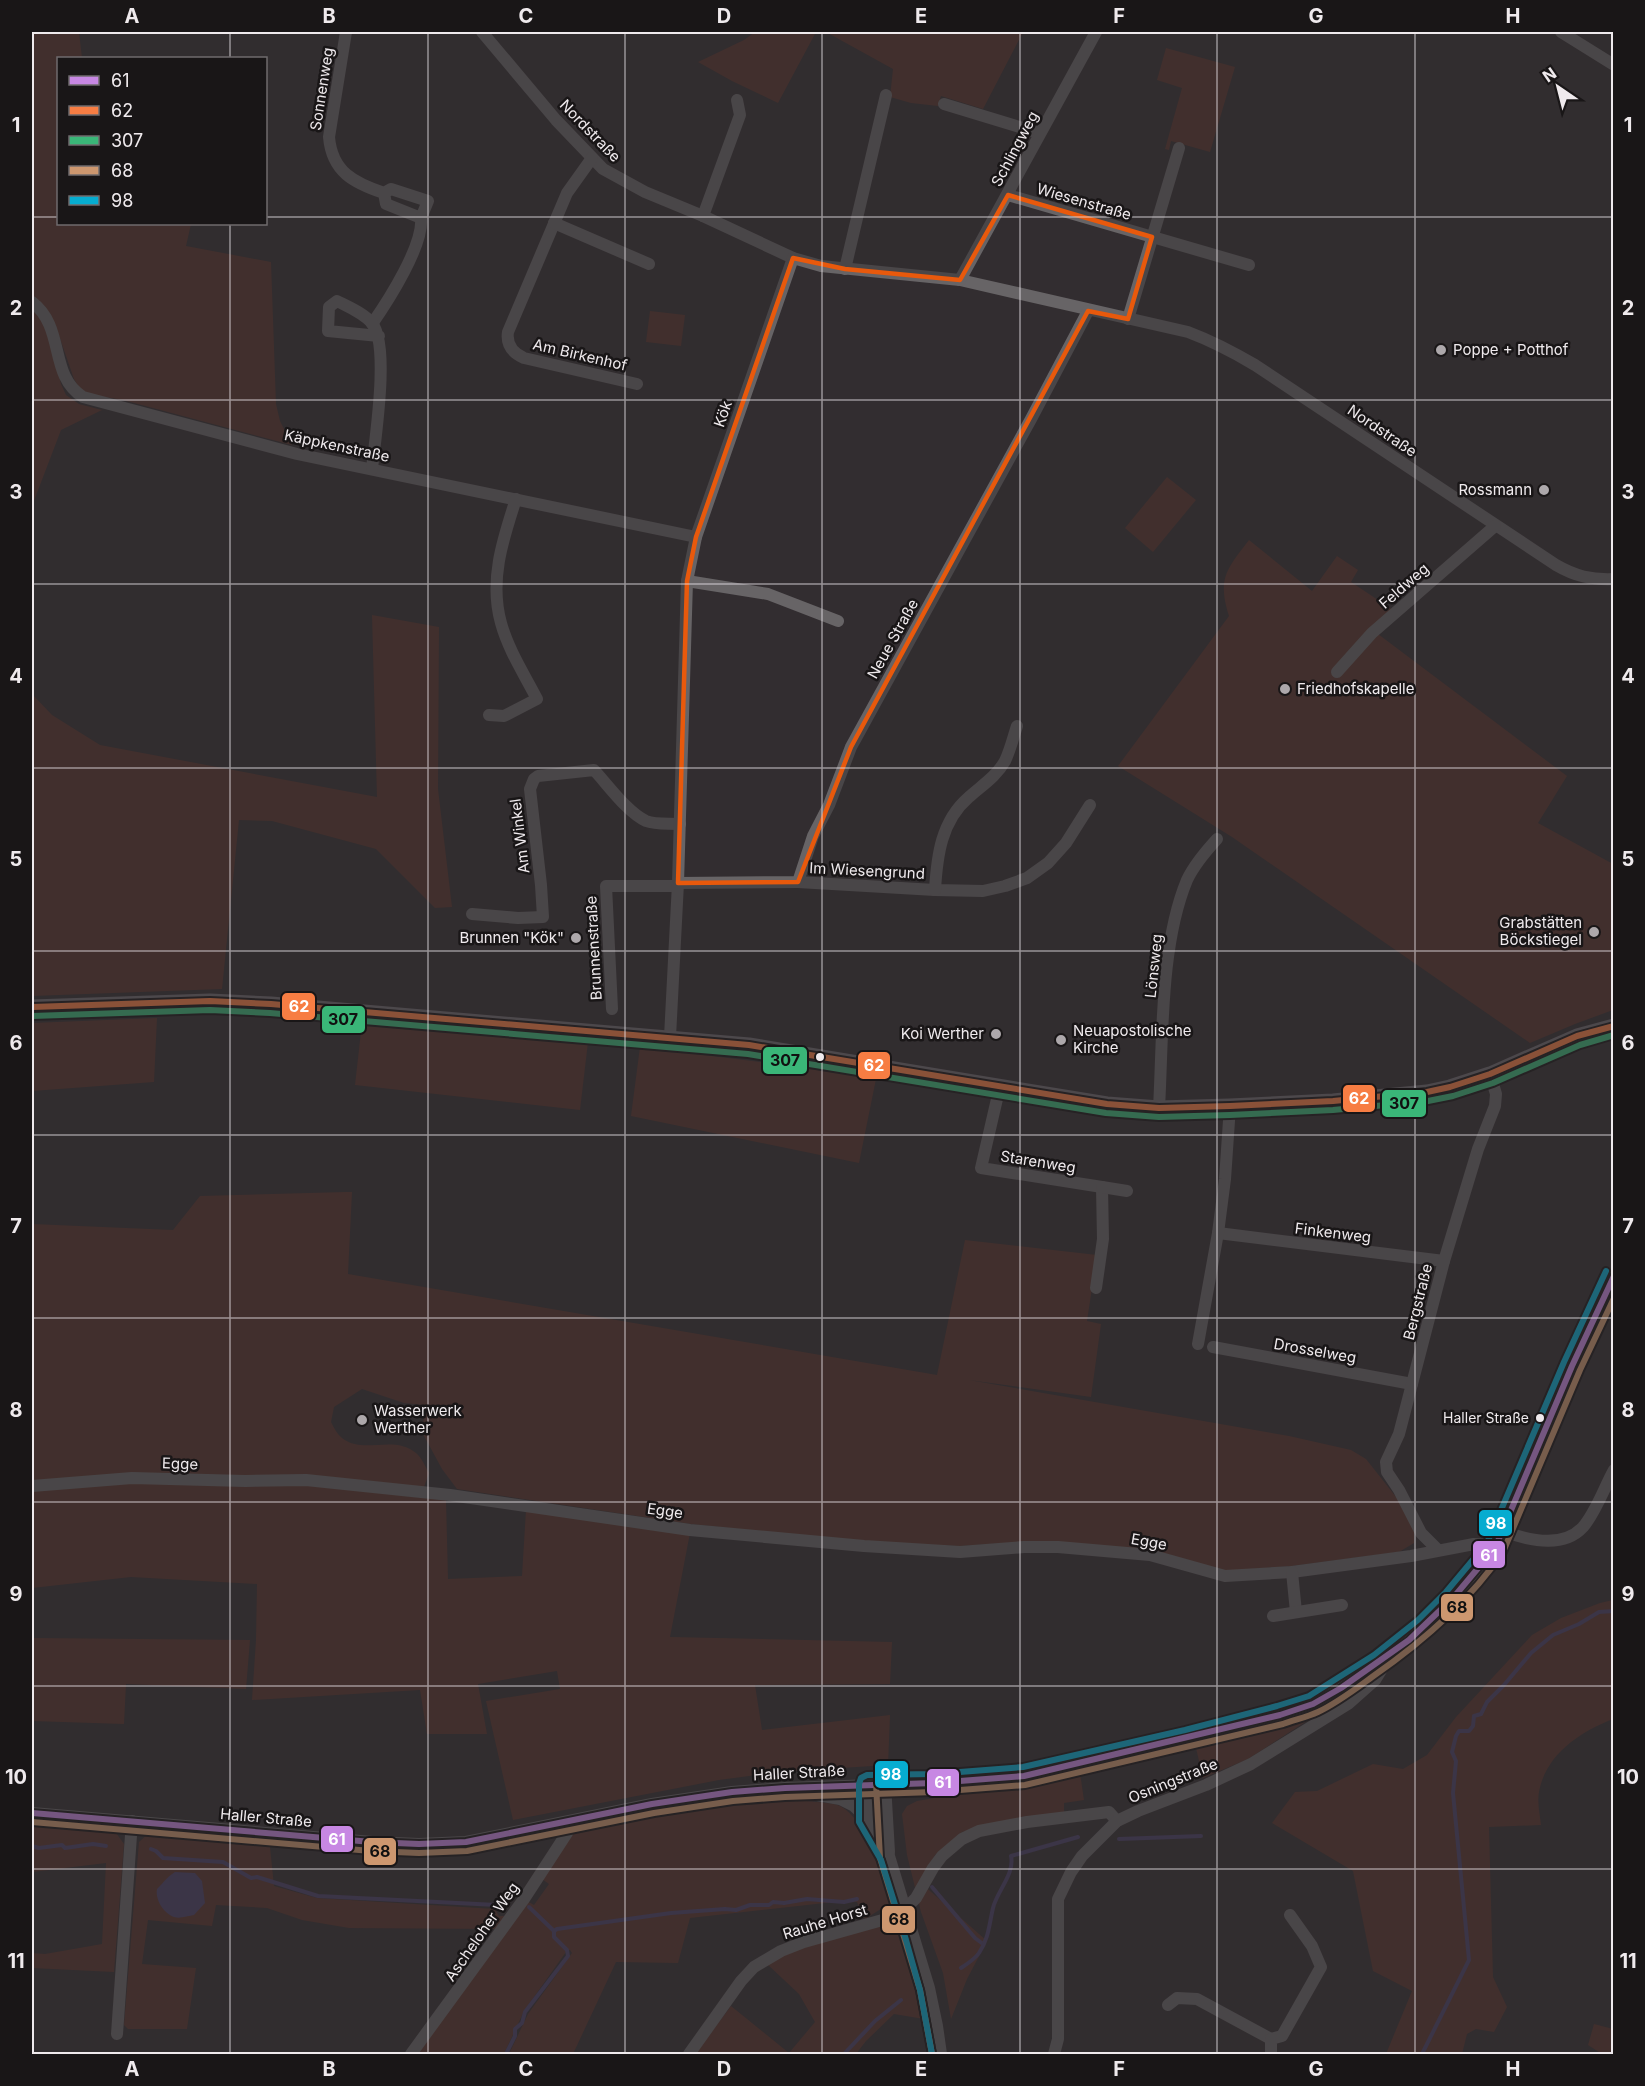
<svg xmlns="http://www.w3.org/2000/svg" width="1645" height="2086" font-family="Inter,sans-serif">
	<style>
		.green { fill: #55322a }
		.water { fill: #483e64 }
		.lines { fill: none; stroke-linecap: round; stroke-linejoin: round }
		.stream { stroke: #483e64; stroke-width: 4 }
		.minor { stroke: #676466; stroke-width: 12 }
		.major { stroke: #6e686e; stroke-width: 15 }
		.bus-1-casing { stroke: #191617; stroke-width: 10 }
		.bus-2-casing { stroke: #191617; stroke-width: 10 }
		.bus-3-casing { stroke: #191617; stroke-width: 10 }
		.bus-4-casing { stroke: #191617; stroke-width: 10 }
		.bus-5-casing { stroke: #191617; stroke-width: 10 }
		.bus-1 { stroke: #c787e3; stroke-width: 6 }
		.bus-2 { stroke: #f77d43; stroke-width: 6 }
		.bus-3 { stroke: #3ab678; stroke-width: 6 }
		.bus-4 { stroke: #cd976f; stroke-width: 6 }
		.bus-5 { stroke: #06acd0; stroke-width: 6 }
		.marked { fill: none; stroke: #e8590c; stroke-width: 4.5; stroke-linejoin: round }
		.grid { fill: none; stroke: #efeaed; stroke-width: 1.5; stroke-opacity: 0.55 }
		.poi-dot { fill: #ada8ab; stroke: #191617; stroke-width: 2 }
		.bus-dot { fill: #efeaed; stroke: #191617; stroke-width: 2 }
		.labels { text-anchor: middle; stroke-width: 5; stroke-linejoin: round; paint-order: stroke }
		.bus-label { font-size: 14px; fill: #efeaed; stroke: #191617; text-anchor: end }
		.street-label { font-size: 15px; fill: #efeaed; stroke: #191617 }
		.poi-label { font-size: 15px; fill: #efeaed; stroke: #191617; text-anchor: start }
		.line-badge { stroke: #191617; stroke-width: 2 }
		.badge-label { font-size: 16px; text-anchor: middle; font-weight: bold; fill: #fff }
		.pale-badge-label { font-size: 16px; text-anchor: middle; font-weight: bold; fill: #111 }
		.neatline { fill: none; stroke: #efeaed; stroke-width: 2 }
		.grid-label { font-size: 20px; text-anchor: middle; font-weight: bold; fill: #efeaed }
	</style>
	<rect width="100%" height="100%" fill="#322d30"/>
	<g class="green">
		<path d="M32,32H79L82,58H58V224H191L186,246L271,262L276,404L280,421L292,445L123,400L87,394L80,389L74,379L55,324L32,297Z"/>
		<path d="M755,32H816L778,103L732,81L698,62L744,40Z"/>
		<path d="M826,32H1023L983,109L941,96L938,106L911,103L890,97L893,69Z"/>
		<path d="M1166,48L1235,67L1210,152L1171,141L1169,150L1165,149L1182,88L1157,80Z"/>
		<path d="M32,309L47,327L61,384L66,395L79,404L102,410L61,430L32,506Z"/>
		<path d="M650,311L685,315L681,346L646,342Z"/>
		<path d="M1167,477L1196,500L1153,552L1125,528Z"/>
		<path d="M1249,540L1312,591L1337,556L1358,570L1351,582L1393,610L1378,634L1567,776L1538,823L1613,864V1010L1575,1024L1530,1043L1232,837L1118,766L1229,616C1217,578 1227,569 1249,540Z"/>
		<path d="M372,615L439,627L438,789L452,907L435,908L376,849L272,821L239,820L222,989L32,996V694L52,715L100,745L377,797Z"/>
		<path d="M157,1018L154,1082L32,1091V1023Z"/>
		<path d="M362,1023L588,1042L580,1110L355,1085Z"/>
		<path d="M640,1047L784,1065L876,1079L859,1163L631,1116Z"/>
		<path d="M346,1192H352L348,1274L937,1375L965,1240L1097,1255L1087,1321L1101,1324L1091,1397L969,1380L1289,1436L1351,1450L1366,1459L1400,1502L1414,1530V1543L1399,1552L1292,1566L1227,1571L1023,1542L959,1546L864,1542L691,1524L457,1489L442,1469L423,1434L424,1405L404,1403L362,1389L334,1407L331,1422C334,1428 337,1434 342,1438C363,1455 394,1434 416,1453C422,1458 425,1466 429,1473L424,1487L32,1481V1224L173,1230L200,1196Z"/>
		<path d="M133,1483L305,1485L446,1500L448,1579L522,1576L526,1510L690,1533L670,1637L892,1642L890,1684L755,1685L762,1730L890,1715L888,1765L778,1772L719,1780L513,1820L486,1701L560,1689L557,1671L478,1684L487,1734H427L420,1690L252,1700L256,1640L257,1584L131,1577L32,1588V1491Z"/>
		<path d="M1613,1600V1719C1580,1732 1546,1754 1539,1792C1537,1802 1540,1815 1541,1825L1489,1827L1493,1977L1507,2007L1494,2032L1476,2029L1467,2034L1462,2054H1386L1412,1991L1373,1971L1353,1871L1272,1823L1295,1792L1317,1791L1373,1764L1403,1769L1427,1755L1456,1717L1532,1635L1561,1618L1600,1603Z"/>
		<path d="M32,1638L250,1640L246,1689L126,1684L124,1724L32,1721Z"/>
		<path d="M1313,1717L1248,1759L1203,1778L1196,1748Z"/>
		<path d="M1080,1773L1084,1800L1064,1803V1812L1026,1818L962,1832L935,1855L921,1883L987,1941L967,1979L951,2019L943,1973L921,1912L907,1855L902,1814L907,1806L917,1801L934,1798L941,1793C989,1790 1034,1785 1080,1773Z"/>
		<path d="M789,1800C800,1801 832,1802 840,1806C867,1820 881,1875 892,1902L865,1919L857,1902L825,1903L690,1918L678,1963L616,1962L573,2054H509L528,2014L572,1953L570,1950L566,1952L524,2011L504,2054H418L527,1901L534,1905L549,1884L542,1879L573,1833L656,1814L736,1801Z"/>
		<path d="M32,1821L114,1830L124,1844L114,1972L32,1968V1953L45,1954L102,1944L106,1863L32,1872Z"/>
		<path d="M148,1834L270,1847L274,1886L317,1898L495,1909L499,1916H506L497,1929L349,1928L302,1920L267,1908L216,1905L212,1926L148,1920L142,1964L196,1968L187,2029H128L124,2025L139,1842Z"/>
		<path d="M895,1920L900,1929L924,2019L894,2014L866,2041L856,2054H695L731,2006L789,2053L815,2022L799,1994L766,1963L792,1951Z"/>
		<path d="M1594,2024L1613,2029V2054H1602L1588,2045Z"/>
	</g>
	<path class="water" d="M175,1872L195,1873L202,1881L205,1903L194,1915C188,1916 180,1919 174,1917C163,1913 155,1899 157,1889C163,1883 168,1876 175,1872Z"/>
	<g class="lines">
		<g class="stream">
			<path d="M1119,1839L1201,1836"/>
			<path d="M32,1846L39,1848L62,1845L65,1848L93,1844L106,1846"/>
			<path d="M151,1849L156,1851L163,1858L223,1862L251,1878L257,1877L318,1896L497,1905"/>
			<path d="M932,1887L975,1938L983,1944"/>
			<path d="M529,1907L554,1931"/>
			<path d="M961,1968C967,1964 975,1959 979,1953C989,1938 989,1925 993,1908C997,1891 1015,1874 1011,1856L1078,1837"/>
			<path d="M506,2054L515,2036V2029L522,2023L525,2012L568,1956L567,1950L554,1937V1931L557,1929L671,1913L725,1909L736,1910L750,1905H769L773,1902L784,1903L807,1899L844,1902L857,1899"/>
			<path d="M844,2054L875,2021L901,2000"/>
			<path d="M1422,2054L1469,1960L1453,1793L1456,1761L1452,1752L1456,1736L1459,1731H1469L1473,1726L1474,1716L1481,1714L1487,1702L1504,1685L1531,1653L1553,1635L1579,1624L1599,1612L1614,1611"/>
		</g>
		<g class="minor">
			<path d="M346,32L329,137C332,172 354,183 384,193L391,189L428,201L421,218L386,204L384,193"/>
			<path d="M482,32L556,120L603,169L645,192L703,216L793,258L821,266L960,280L1188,332C1212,341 1233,352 1255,365L1556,565C1575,576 1591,580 1614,579"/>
			<path d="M1561,32L1614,65"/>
			<path d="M944,104L1039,133"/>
			<path d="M592,158L567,193L508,332C506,345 513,353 524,358L637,384"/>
			<path d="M1008,195L1249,265"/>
			<path d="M703,216L740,115L737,100"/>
			<path d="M554,223L649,264"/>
			<path d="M845,269L886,95"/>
			<path d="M960,280L1096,32"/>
			<path d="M32,302C66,328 48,375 83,397L297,454L696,537"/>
			<path d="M1128,319L1179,148"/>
			<path d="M372,324C388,301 424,245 421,218"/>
			<path d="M372,469C375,439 390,345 372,323C363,313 349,307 337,301L329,307L328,331L379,336"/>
			<path d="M687,581L768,594L838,621"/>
			<path d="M1337,672L1372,633L1495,526"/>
			<path d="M489,715L504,716L537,699C524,674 508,649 501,623C489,580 503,539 516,499"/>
			<path d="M798,882L935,890L983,891L1005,886L1027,878L1048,863L1066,843L1090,805"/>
			<path d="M678,883L798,882L813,836L829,805L851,747L1031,419L1088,311"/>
			<path d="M935,890C937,856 941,821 969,797C981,786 996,777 1005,761C1010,751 1013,738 1017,726"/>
			<path d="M472,914L518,918L543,917L541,885L530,789L534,779L538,776L594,770C608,785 628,813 646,821C656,825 670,823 680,824"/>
			<path d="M612,1009L606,886H678"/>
			<path d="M670,1037L678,883L687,581L696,537L793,258"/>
			<path d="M1000,1086L981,1168L1102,1187L1103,1239L1096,1288"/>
			<path d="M1159,1108C1163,1037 1160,945 1187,880C1194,865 1206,851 1217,839"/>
			<path d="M1102,1187L1127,1191"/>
			<path d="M1218,1233L1444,1261"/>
			<path d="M1198,1344L1218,1233L1225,1179L1230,1106"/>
			<path d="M1213,1347L1412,1384"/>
			<path d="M32,1486L132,1478L245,1481L306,1480L450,1495L690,1530L864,1546L960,1552L1024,1547H1058L1150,1555L1225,1576L1292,1572L1411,1556L1474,1544L1488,1545L1495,1548"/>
			<path d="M1503,1531C1527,1540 1563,1549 1583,1527C1596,1512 1604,1488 1614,1470"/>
			<path d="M1438,1550L1421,1533L1399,1490L1387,1472L1386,1462L1399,1434L1444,1261L1478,1149L1495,1106L1496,1094L1490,1074"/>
			<path d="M1292,1572L1296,1612"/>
			<path d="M1273,1616L1342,1605"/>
			<path d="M868,1784V1819"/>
			<path d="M885,1784L889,1852"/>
			<path d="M801,1792L840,1799L854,1806L868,1819L889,1856L929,1988L937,2026L941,2054"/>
			<path d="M32,1813L372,1842L419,1844L466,1842L652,1804L732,1792L785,1788L934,1783L1024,1776L1280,1715L1313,1704L1341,1688L1409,1640L1453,1598L1482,1565L1495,1548L1572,1366L1614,1275"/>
			<path d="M1168,2005L1177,1998L1197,1999L1271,2039"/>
			<path d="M117,2034L132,1821"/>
			<path d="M411,2054L524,1899L567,1833L566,1823"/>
			<path d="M689,2054L741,1981L754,1967L781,1951L804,1942L886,1919L904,1910L916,1898L933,1868L942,1856L962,1839L979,1831L1027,1822L1109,1812L1117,1821"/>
			<path d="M1054,2054L1058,2039V1899L1071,1872L1082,1856L1117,1821L1138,1811L1206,1785L1251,1764L1348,1704L1375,1680L1383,1667L1379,1662"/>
			<path d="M1271,2054V2039L1282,2036L1321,1967L1312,1946L1290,1915"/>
		</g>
		<path class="major" d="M32,1007L210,1001L271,1004L749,1045L1107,1104L1159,1108L1230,1106L1333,1101L1427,1092L1450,1087L1490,1074L1577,1036L1614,1026"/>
		<g class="bus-1-casing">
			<path id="bus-1" d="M32,1813L372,1842L419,1844L466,1842L652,1804L732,1792L785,1788L934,1783L1024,1776L1280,1715L1313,1704L1341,1688L1409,1640L1453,1598L1495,1548L1572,1366L1614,1276"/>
		</g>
		<g class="bus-2-casing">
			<path id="bus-2" d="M32,1007L210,1001L271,1004L749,1045L1107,1104L1159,1108L1230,1106L1333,1101L1427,1092L1450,1087L1490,1074L1577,1036L1614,1026"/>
		</g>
		<g class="bus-3-casing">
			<path id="bus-3" d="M32,1016L210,1010L270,1013L748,1054L1106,1113L1159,1117L1230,1115L1333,1110L1428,1101L1453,1096L1493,1083L1580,1045L1614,1035"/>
		</g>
		<g class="bus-4-casing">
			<g id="bus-4">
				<path d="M876,1784L880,1858L920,1990L932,2054"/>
				<path d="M32,1822L371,1851L419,1853L467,1851L654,1813L733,1801L785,1797L934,1792L1025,1785L1283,1724C1294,1720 1307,1717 1318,1712C1337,1703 1354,1690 1372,1677C1421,1643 1469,1602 1503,1552L1580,1370L1614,1298"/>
			</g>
		</g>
		<g class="bus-5-casing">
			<path id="bus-5" d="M932,2054L920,1990L906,1940L881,1860L859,1822V1784L861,1778L867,1775L934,1774L1023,1767L1185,1730L1277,1706L1309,1696L1374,1655L1418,1620L1446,1592L1487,1543L1564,1362L1606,1271"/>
		</g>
		<use href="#bus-1" class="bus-1"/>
		<use href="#bus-2" class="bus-2"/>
		<use href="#bus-3" class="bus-3"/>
		<use href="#bus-4" class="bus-4"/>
		<use href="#bus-5" class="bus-5"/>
	</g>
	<path d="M0 0H1645V2086H0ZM1008,195L1152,237L1128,319L1088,311L851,747L798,882L678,883L687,581L696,537L793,258L845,269L960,280Z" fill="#322d30" fill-opacity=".55" fill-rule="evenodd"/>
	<path class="marked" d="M1008,195L1152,237L1128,319L1088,311L851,747L798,882L678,883L687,581L696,537L793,258L845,269L960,280Z"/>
	<path class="grid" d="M230,32V58M428,32V2054M625,32V2054M822,32V2054M1020,32V2054M1217,32V2054M1415,32V2054M32,217H58M266,217H1614M230,224V2054M32,400H1614M32,584H1614M32,768H1614M32,951H1614M32,1135H1614M32,1318H1614M32,1502H1614M32,1686H1614M32,1869H1614"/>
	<g class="poi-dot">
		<circle cx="1441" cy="350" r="6"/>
		<circle cx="1544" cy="490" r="6"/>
		<circle cx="1285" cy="689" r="6"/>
		<circle cx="1594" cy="932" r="6"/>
		<circle cx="576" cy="938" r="6"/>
		<circle cx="996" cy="1034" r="6"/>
		<circle cx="1061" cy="1040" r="6"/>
		<circle cx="362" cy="1420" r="6"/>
	</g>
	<g class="bus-dot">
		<circle cx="820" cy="1057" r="5"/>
		<circle cx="1540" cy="1418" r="5"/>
	</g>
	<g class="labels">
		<g class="bus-label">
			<text x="1529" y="1423">Haller Straße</text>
		</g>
		<g class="street-label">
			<text transform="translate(322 89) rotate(-81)" y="5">Sonnenweg</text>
			<text transform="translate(590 131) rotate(46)" y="5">Nordstraße</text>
			<text transform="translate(1015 149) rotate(-62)" y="5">Schlingweg</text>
			<text transform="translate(1084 202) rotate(16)" y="5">Wiesenstraße</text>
			<text transform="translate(580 355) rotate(13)" y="5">Am Birkenhof</text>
			<text transform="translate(723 414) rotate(-71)" y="5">Kök</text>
			<text transform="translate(1382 431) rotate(34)" y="5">Nordstraße</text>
			<text transform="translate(337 446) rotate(12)" y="5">Käppkenstraße</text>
			<text transform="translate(1404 586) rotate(-41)" y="5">Feldweg</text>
			<text transform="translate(893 639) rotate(-61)" y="5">Neue Straße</text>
			<text transform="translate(520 836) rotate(-97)" y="5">Am Winkel</text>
			<text transform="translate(867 871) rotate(3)" y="5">Im Wiesengrund</text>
			<text transform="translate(594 948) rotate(-93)" y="5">Brunnenstraße</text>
			<text transform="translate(1154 966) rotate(-84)" y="5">Lönsweg</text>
			<text transform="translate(1038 1162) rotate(9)" y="5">Starenweg</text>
			<text transform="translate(1333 1233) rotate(7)" y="5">Finkenweg</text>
			<text transform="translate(1418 1302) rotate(-76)" y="5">Bergstraße</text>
			<text transform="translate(1315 1351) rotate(10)" y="5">Drosselweg</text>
			<text transform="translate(180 1464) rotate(2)" y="5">Egge</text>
			<text transform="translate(665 1511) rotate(8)" y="5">Egge</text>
			<text transform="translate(1149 1542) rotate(10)" y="5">Egge</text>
			<text transform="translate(799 1773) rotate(-3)" y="5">Haller Straße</text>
			<text transform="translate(1173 1781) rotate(-22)" y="5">Osningstraße</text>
			<text transform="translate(266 1818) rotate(5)" y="5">Haller Straße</text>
			<text transform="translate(825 1922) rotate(-17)" y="5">Rauhe Horst</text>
			<text transform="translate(482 1932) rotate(-55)" y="5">Ascheloher Weg</text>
		</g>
		<g class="poi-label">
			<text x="1453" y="355">Poppe + Potthof</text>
			<text x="1532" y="495" text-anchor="end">Rossmann</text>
			<text x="1297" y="694">Friedhofskapelle</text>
			<text x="1582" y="928" text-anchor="end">Grabstätten<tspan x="1582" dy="17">Böckstiegel</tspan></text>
			<text x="564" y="943" text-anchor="end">Brunnen "Kök"</text>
			<text x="1073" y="1036">Neuapostolische<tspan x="1073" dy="17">Kirche</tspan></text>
			<text x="984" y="1039" text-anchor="end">Koi Werther</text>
			<text x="374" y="1416">Wasserwerk<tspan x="374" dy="17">Werther</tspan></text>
		</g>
	</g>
	<g class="line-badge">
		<rect x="281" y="992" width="35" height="29" rx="6" fill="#f77d43"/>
		<rect x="321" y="1005" width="45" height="29" rx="6" fill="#3ab678"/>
		<rect x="762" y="1046" width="46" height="29" rx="6" fill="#3ab678"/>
		<rect x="857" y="1051" width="34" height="29" rx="6" fill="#f77d43"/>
		<rect x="1342" y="1084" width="34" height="29" rx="6" fill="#f77d43"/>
		<rect x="1381" y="1089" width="46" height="29" rx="6" fill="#3ab678"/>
		<rect x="1478" y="1509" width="35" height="28" rx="6" fill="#06acd0"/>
		<rect x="1472" y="1540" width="34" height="29" rx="6" fill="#c787e3"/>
		<rect x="1440" y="1593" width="34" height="29" rx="6" fill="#cd976f"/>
		<rect x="874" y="1760" width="35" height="29" rx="6" fill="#06acd0"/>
		<rect x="926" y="1768" width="34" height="29" rx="6" fill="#c787e3"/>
		<rect x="320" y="1825" width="34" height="28" rx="6" fill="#c787e3"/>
		<rect x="363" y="1837" width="34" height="29" rx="6" fill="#cd976f"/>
		<rect x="881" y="1905" width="35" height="29" rx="6" fill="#cd976f"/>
	</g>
	<g class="badge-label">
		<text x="299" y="1012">62</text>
		<text x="874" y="1071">62</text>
		<text x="1359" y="1104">62</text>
		<text x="1496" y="1529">98</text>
		<text x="1489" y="1561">61</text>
		<text x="891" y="1780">98</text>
		<text x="943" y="1788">61</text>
		<text x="337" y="1845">61</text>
	</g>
	<g class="pale-badge-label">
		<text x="343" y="1025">307</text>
		<text x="785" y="1066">307</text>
		<text x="1404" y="1109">307</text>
		<text x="1457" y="1613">68</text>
		<text x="380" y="1857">68</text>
		<text x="899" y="1925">68</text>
	</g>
	<rect width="1645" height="2086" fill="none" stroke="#191617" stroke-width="66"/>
	<rect x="57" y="57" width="210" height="168" fill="#191617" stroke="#6f6b6d" stroke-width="1.5"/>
	<rect x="69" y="76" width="30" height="9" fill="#c787e3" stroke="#6f6b6d" stroke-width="1.5"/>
	<text x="111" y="87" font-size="18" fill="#efeaed">61</text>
	<rect x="69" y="106" width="30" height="9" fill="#f77d43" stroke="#6f6b6d" stroke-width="1.5"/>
	<text x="111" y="117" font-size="18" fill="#efeaed">62</text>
	<rect x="69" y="136" width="30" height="9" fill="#3ab678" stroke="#6f6b6d" stroke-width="1.5"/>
	<text x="111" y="147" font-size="18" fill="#efeaed">307</text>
	<rect x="69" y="166" width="30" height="9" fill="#cd976f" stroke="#6f6b6d" stroke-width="1.5"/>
	<text x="111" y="177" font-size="18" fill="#efeaed">68</text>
	<rect x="69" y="196" width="30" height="9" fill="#06acd0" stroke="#6f6b6d" stroke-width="1.5"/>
	<text x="111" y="207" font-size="18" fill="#efeaed">98</text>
	<g transform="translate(1558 87) rotate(325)" stroke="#191617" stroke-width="4.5" paint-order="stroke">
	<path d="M0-4.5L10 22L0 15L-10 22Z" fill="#efeaed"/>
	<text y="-9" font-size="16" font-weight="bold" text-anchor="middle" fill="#efeaed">N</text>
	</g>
	<rect x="33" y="33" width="1579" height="2020" class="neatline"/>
	<g class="grid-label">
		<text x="132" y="23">A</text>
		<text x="329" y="23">B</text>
		<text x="526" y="23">C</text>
		<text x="724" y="23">D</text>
		<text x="921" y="23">E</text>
		<text x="1119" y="23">F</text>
		<text x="1316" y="23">G</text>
		<text x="1513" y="23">H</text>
		<text x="16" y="132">1</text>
		<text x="1628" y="132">1</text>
		<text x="16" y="315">2</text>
		<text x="1628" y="315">2</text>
		<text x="16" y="499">3</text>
		<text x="1628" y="499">3</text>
		<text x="16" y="683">4</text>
		<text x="1628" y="683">4</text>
		<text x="16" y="866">5</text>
		<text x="1628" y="866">5</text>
		<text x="16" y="1050">6</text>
		<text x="1628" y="1050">6</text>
		<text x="16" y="1233">7</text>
		<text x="1628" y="1233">7</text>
		<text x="16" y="1417">8</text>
		<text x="1628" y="1417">8</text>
		<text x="16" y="1601">9</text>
		<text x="1628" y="1601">9</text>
		<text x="16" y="1784">10</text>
		<text x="1628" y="1784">10</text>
		<text x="16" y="1968">11</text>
		<text x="1628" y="1968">11</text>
		<text x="132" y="2076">A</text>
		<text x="329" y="2076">B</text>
		<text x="526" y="2076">C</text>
		<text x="724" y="2076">D</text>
		<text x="921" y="2076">E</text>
		<text x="1119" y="2076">F</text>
		<text x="1316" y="2076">G</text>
		<text x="1513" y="2076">H</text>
	</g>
</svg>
